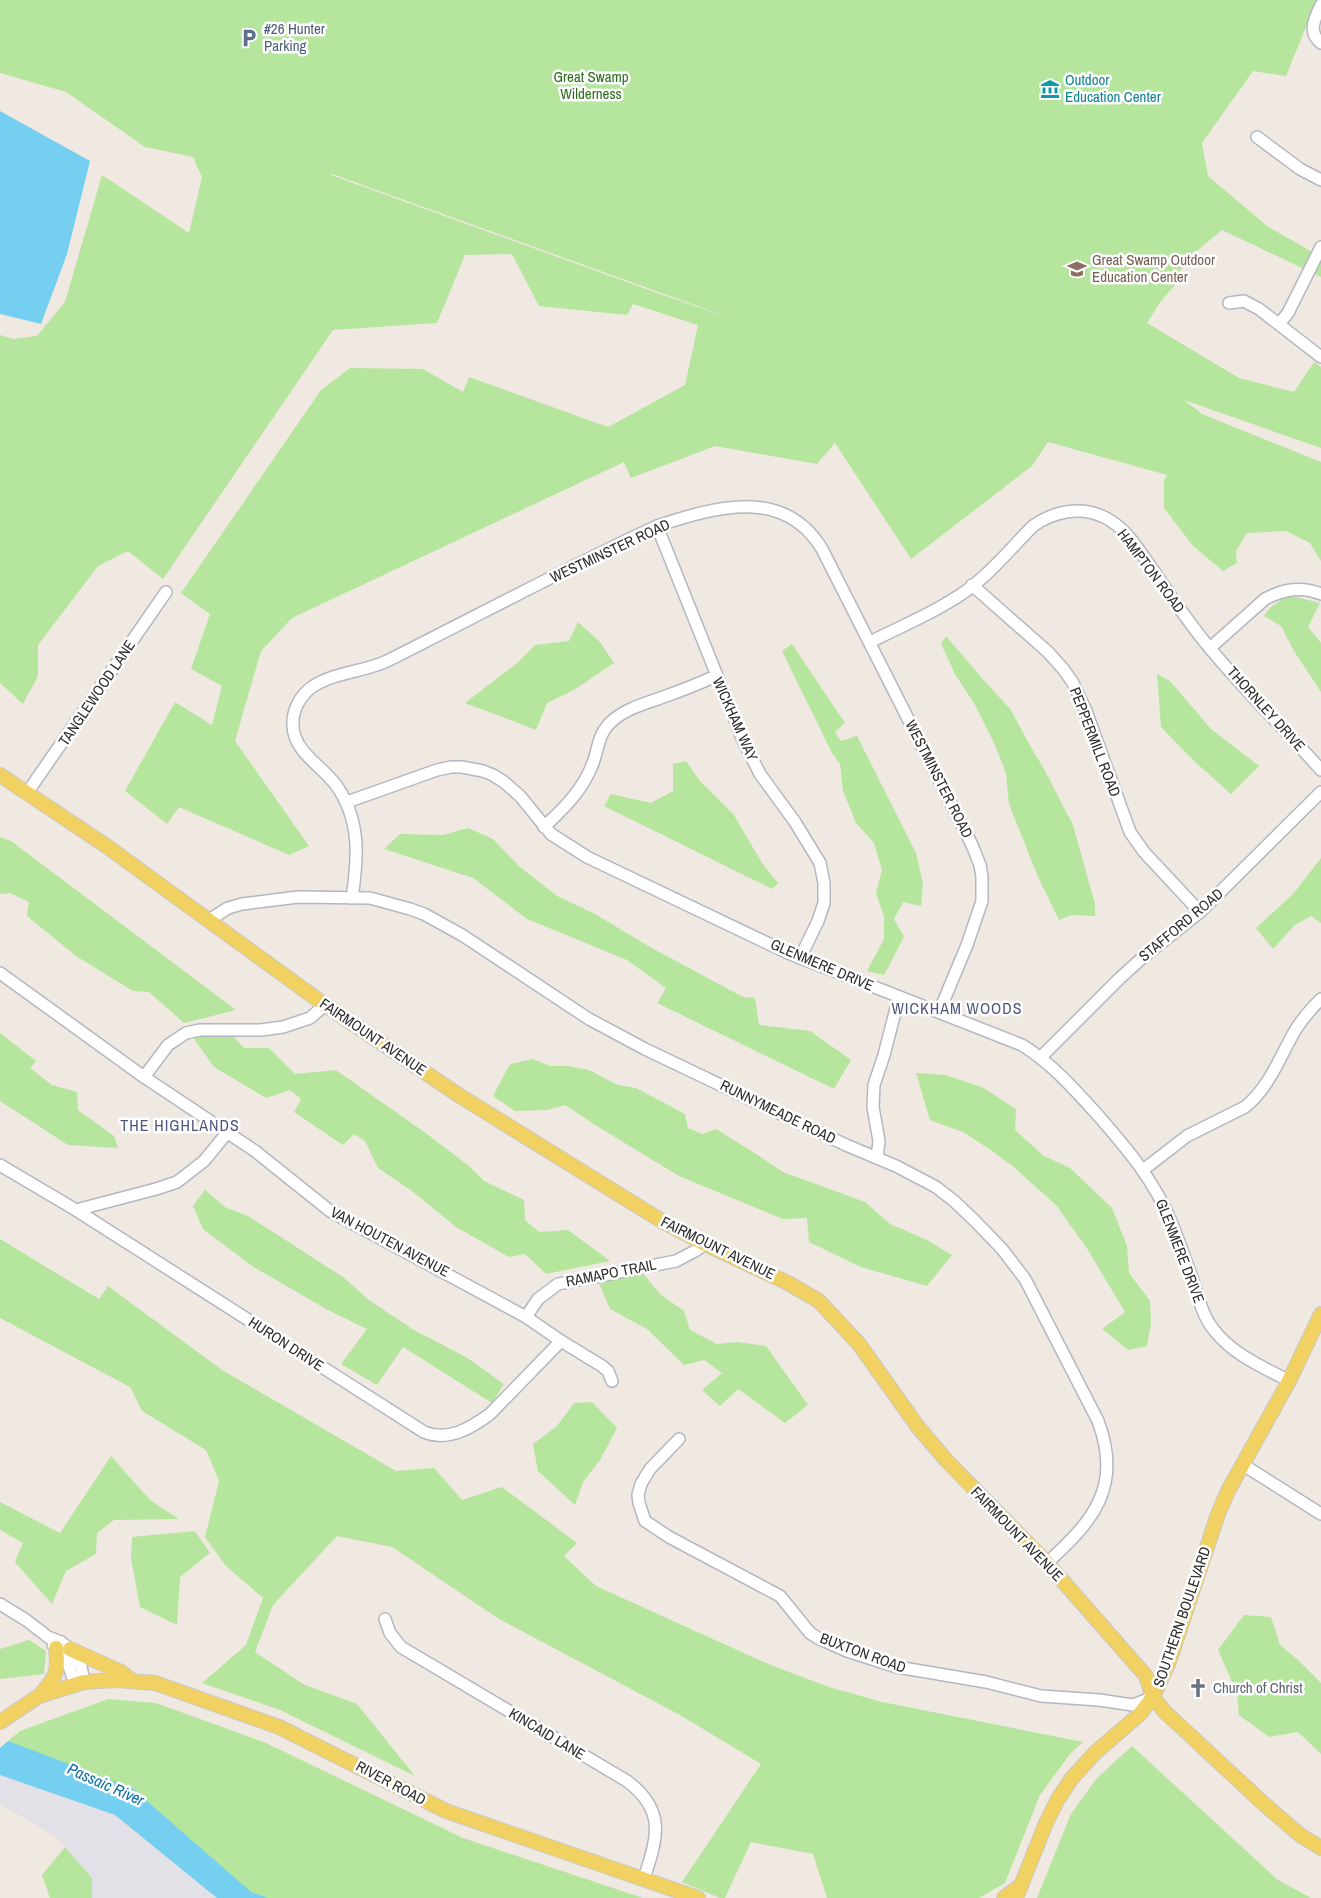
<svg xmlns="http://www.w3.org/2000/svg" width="1321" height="1898" font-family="'Archivo Narrow',sans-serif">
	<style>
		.industrial { fill: #e3e1e8 }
		.green { fill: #b6e59e; fill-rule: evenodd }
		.water { fill: #75cff0 }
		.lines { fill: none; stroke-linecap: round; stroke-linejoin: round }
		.minor-casing { stroke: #b4b7c1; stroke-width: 14 }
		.major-casing { stroke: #c9c9c9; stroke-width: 16 }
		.minor { stroke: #fff; stroke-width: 11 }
		.major { stroke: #f2d163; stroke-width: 14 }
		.labels { text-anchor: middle; stroke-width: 5; stroke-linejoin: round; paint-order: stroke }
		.service-label { font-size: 15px; fill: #4e5e75; stroke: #fff; text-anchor: start }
		.park-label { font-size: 15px; fill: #2c6e1b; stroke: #fff }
		.culture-label { font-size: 15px; fill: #0d838f; stroke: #fff; text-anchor: start }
		.education-label { font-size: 15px; fill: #785e54; stroke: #fff; text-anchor: start }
		.street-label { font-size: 15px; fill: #2e2e2e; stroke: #fff }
		.worship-label { font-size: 15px; fill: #5b616d; stroke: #fff; text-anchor: start }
		.neighbourhood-label { font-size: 16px; letter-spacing: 1px; fill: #4d5680; stroke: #fff }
		.water-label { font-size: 16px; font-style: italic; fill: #0d6fa3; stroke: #fff }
	</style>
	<rect width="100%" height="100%" fill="#efe9e1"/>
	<path class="industrial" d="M0,1775L115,1815L217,1898H92V1878L56,1837L0,1804Z"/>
	<g class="green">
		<path d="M0,0H1317L1286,76L1253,71L1202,143L1208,176L1267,226L1321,257V277L1222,230L1188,258L1179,273L1182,277L1161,301L1147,323L1239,378L1294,392L1314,362L1321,367V448L1184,400L1202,414L1321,462V561L1310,543L1286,531L1247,533L1236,551L1237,563L1223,571L1193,546L1164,508V480L1167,475L1048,442L1032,466L911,559L835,443L817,464L715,446L631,478L624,462L292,618L261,651L235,741L309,846L289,855L179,807L167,824L125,791L175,702L212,725L222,686L191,669L210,614L181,593L321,390L350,368L423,369L463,392L469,377L608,427L685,385L698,325L633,304L627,315L539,306L512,254L465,255L437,323L333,330L163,579L128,551L98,566L38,645V676L23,704L0,683V335L13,339L37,336L65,302L102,175L189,233L202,177L193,157L145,147L66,92L0,73ZM331,175L332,174L739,321L663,295Z"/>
		<path d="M1288,595L1320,603L1308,627L1321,643V692L1294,651L1281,626L1264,616L1270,608Z"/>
		<path d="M578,622L600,642L614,663L574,690L547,703L536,730L465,703L516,664L535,645L569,641Z"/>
		<path d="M946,636L980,676L1011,710L1028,742L1044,769L1073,825L1095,904V916L1072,915L1059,920L1038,877L1009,804L1006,773L995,745L975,705L955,674L941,644Z"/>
		<path d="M792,644L845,723L835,732L841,741L857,736L916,853L923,884L921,906L903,902L894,919L904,937L884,975L867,971L884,939V917L876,893L882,870L874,843L856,823L843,791L840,764L832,753L782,651Z"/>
		<path d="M1157,674L1170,681L1211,729L1259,766L1231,794L1194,761L1161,727Z"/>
		<path d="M686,761L700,781L734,815L762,863L778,883L772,889L604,806L611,794L651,803L673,791V764Z"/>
		<path d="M468,828L493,839L520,867L557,896L595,914L650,947L743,997L755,998L759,1025L810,1031L851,1060L834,1089L657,1003L666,988L627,960L527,919L473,878L384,849L400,834L443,835Z"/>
		<path d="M0,837L11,841L236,1010L184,1023L149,992L133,991L76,956L27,916L29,902L10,893L0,894Z"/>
		<path d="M1321,858V923L1311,916L1295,925L1273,949L1256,928L1293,894Z"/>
		<path d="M0,1033L36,1061L30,1068L52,1085L77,1092L78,1110L114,1136L118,1148L68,1145L0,1101Z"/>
		<path d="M192,1036H233L244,1048H269L295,1074L336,1070L427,1134L469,1166L484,1181L524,1200L525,1220L539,1232L568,1230L610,1261L546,1274L525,1254L509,1257L456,1227L412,1191L378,1168L365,1141L354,1134L343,1145L294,1112L301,1099L290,1090L266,1098L214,1067Z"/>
		<path d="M533,1059L550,1066H568L589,1070L618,1085L636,1088L685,1114L688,1128L702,1134L716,1129L753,1152L783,1172L865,1202L890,1224L927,1240L952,1255L927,1286L861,1267L809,1242L807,1218L783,1219L679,1176L595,1125L565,1105L547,1110L515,1111L493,1096L510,1064Z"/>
		<path d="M916,1073L945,1075L982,1087L1016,1109L1015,1130L1044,1156L1070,1168L1112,1208L1127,1246L1129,1273L1150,1301L1151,1324L1147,1346L1128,1350L1102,1329L1125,1312L1088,1250L1056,1205L1015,1168L992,1151L965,1133L930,1120Z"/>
		<path d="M205,1190L225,1207L248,1216L343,1277L369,1300L414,1330L466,1357L504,1384L492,1403L403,1347L377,1385L341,1364L367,1329L326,1309L252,1266L203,1229L193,1206Z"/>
		<path d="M0,1239L99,1299L108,1286L222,1370L396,1471L434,1468L462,1500L502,1487L577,1543L564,1556L596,1586L768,1664L829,1687L882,1702L1083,1742L1070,1754L1040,1795L1005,1883L979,1898H827L813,1854L751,1842L725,1898H720L682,1882L761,1764L680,1715L499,1619L392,1547L337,1536L273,1605L255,1652L303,1684L357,1704L415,1776L280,1710L202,1683L246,1645L263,1598L226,1566L205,1537L219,1481L206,1450L142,1411L130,1387L0,1318Z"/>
		<path d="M644,1275L661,1295L684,1311L690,1330L717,1344L737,1342L766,1346L808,1405L785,1423L738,1389L720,1406L702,1390L722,1373L704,1360L684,1365L647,1329L610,1309L598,1281Z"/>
		<path d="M592,1402L617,1428L600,1460L583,1482L575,1505L538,1471L533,1444L557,1426L574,1403Z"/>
		<path d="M111,1456L150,1500L179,1519L114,1520L97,1533L96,1554L66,1571L52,1604L15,1562L23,1543L0,1530V1502L60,1533Z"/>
		<path d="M195,1531L210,1553L180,1577L177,1625L140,1607L131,1558L132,1537Z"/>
		<path d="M1244,1615L1271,1617L1280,1645L1298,1660L1321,1683V1754L1298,1732L1269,1737L1239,1715L1237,1693L1218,1650Z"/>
		<path d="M29,1640L46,1651L44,1674L0,1679V1649Z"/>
		<path d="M108,1699L156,1703L266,1743L463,1838L643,1898H269L251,1892L8,1741L20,1731Z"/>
		<path d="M1132,1746L1278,1880L1311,1898H1037L1071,1814L1096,1779Z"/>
		<path d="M65,1847L92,1878V1898H50L42,1875Z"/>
	</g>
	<g class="water">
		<path d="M0,111L90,161L67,254L41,324L0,314Z"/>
		<path d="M8,1741L132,1788L251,1892L269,1898H217L115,1815L0,1775V1748Z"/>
	</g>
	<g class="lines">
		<g class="minor-casing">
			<g id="minor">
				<path d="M1321,5C1315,18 1307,32 1321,43"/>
				<path d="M1257,137L1300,169L1321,180"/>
				<path d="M1229,303L1244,301L1259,309L1321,357"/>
				<path d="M1279,324L1288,313L1321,247"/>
				<path d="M657,526L742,738L760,774L795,822L820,863L824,883V903L818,921L800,958"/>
				<path d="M972,585L1048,652L1064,670L1073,683L1086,711L1130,832L1144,852L1200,912"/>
				<path d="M870,642C902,626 936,612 966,591C991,573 1011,548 1033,526C1054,511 1080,506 1104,517C1127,528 1141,553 1155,573C1171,596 1186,619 1204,641C1240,686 1283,727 1321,770"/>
				<path d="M1210,648L1265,599C1284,589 1301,586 1321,594"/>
				<path d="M27,793L166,592"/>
				<path d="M347,802L437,770L451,767H462L483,771L493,775L504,782L520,796L551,834L587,857L788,953L1022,1045C1051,1063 1072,1087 1095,1112C1125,1146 1155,1181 1172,1224C1179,1242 1186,1260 1192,1278C1198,1295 1202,1316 1214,1330C1232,1354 1263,1367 1289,1381"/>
				<path d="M544,827C564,808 583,790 593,763C598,750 598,736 608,725C622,709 647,703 666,696C683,690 700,683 716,676"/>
				<path d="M352,898C358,858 361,820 336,785C322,766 294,752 293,726C292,710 300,696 312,687C334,672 364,672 387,661C477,616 566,568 657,526C715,507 784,486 822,549L972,845L980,865L982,877V901L967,945L939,1012"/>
				<path d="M209,920L228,908L242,904L298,897L370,898L410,909L424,914L462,935L589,1019L645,1049L846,1145L896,1166L936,1187L954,1201L975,1221L1002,1249L1025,1279L1098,1421C1123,1487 1093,1521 1047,1563"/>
				<path d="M0,973L144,1077L255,1151L330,1211L526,1317L561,1341L602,1366L608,1371L612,1381"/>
				<path d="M1041,1057L1120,978L1141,959L1200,912L1321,792"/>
				<path d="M144,1077L168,1045L186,1033L200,1030H261L283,1027L310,1018L325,1005"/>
				<path d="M877,1158L879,1141L873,1107L874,1085L884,1055L899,997"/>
				<path d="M0,1165L76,1210L424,1432C448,1442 471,1428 490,1414L561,1341"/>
				<path d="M1143,1170L1187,1136L1245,1107C1270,1087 1280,1056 1296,1029C1303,1018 1312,1008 1321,999"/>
				<path d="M76,1210L156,1189L177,1182L204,1161L227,1133"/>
				<path d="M526,1317L538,1299L558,1284L676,1261L695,1251L705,1244"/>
				<path d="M679,1439L650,1469L641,1484L638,1495L639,1503L645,1521L669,1537L780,1596L810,1633L818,1638L847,1651L897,1667L986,1682L1041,1696L1099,1700L1133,1705L1153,1697"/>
				<path d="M1242,1464L1321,1514"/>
				<path d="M0,1604L26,1620L48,1637L61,1642L70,1649L81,1666L84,1682"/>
				<path d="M385,1619L390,1633L401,1647L627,1781C667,1811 657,1838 644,1879"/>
				<path d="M53,1645L67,1661L75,1684"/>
			</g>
		</g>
		<g class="major-casing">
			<g id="major">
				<path d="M0,775L105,845L325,1005L460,1096L665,1223L705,1244L788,1283L819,1301L859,1344L918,1427L946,1460L1047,1563L1146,1676L1153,1697L1164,1711L1264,1804L1300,1835L1321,1848"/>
				<path d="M70,1649L121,1672L131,1680"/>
				<path d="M41,1694C56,1677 59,1672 56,1648"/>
				<path d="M0,1722L39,1696L84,1682L116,1680L155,1683L279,1727L446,1811L698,1898"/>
				<path d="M1004,1898L1020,1886"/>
				<path d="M1016,1898L1046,1823L1058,1799L1072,1778L1096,1752L1140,1714L1153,1697L1169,1662L1218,1514L1229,1489L1289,1381L1321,1314"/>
			</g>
		</g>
		<use href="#minor" class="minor"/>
		<use href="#major" class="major"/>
	</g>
	<defs>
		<g id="parking-bare" transform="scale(1.5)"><path d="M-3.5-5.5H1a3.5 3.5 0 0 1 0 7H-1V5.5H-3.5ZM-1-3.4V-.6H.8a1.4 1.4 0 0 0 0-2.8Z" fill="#5c6f8a" stroke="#fff" stroke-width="2.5" paint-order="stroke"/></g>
		<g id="museum-bare" transform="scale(1.5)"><path d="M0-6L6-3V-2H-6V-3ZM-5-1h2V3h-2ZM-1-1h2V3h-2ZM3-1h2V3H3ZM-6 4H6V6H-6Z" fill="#0f9aa8" stroke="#fff" stroke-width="2.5" paint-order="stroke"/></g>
		<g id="school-bare" transform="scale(1.5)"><path d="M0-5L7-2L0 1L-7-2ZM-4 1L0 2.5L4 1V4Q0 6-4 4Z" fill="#8d6e63" stroke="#fff" stroke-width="2.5" paint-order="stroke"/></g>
		<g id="church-bare" transform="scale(1.5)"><path d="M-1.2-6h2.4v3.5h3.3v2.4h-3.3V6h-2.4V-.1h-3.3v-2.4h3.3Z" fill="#6b7280" stroke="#fff" stroke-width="2.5" paint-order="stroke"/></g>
	</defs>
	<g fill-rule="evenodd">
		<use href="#parking-bare" x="249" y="38"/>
		<use href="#museum-bare" x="1050" y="89"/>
		<use href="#school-bare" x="1077" y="269"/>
		<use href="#church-bare" x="1198" y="1688"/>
	</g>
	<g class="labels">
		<g class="service-label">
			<text x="264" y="34">#26 Hunter<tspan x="264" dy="17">Parking</tspan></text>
		</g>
		<g class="park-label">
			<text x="591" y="82">Great Swamp<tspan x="591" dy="17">Wilderness</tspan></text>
		</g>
		<g class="culture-label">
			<text x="1065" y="85">Outdoor<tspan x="1065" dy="17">Education Center</tspan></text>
		</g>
		<g class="education-label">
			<text x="1092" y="265">Great Swamp Outdoor<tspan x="1092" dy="17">Education Center</tspan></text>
		</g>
		<g class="street-label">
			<text transform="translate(610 551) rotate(-25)" y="5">WESTMINSTER ROAD</text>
			<text transform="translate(1151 571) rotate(53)" y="5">HAMPTON ROAD</text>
			<text transform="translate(97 693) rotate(-56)" y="5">TANGLEWOOD LANE</text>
			<text transform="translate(1266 709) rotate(48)" y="5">THORNLEY DRIVE</text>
			<text transform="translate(735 719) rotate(66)" y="5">WICKHAM WAY</text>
			<text transform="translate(1095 742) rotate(69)" y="5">PEPPERMILL ROAD</text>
			<text transform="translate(939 779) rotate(63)" y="5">WESTMINSTER ROAD</text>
			<text transform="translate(1181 925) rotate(-40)" y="5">STAFFORD ROAD</text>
			<text transform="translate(822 965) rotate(23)" y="5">GLENMERE DRIVE</text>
			<text transform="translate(373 1037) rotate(34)" y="5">FAIRMOUNT AVENUE</text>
			<text transform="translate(778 1112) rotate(26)" y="5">RUNNYMEADE ROAD</text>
			<text transform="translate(390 1242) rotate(28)" y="5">VAN HOUTEN AVENUE</text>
			<text transform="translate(718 1248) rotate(26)" y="5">FAIRMOUNT AVENUE</text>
			<text transform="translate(1180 1251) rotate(69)" y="5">GLENMERE DRIVE</text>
			<text transform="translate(611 1273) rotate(-11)" y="5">RAMAPO TRAIL</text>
			<text transform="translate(286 1344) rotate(33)" y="5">HURON DRIVE</text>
			<text transform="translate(1017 1534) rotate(46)" y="5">FAIRMOUNT AVENUE</text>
			<text transform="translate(1182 1617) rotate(-71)" y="5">SOUTHERN BOULEVARD</text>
			<text transform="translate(863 1653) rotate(20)" y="5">BUXTON ROAD</text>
			<text transform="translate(547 1734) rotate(31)" y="5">KINCAID LANE</text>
			<text transform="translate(391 1783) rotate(28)" y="5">RIVER ROAD</text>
		</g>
		<g class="worship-label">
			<text x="1213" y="1693">Church of Christ</text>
		</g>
		<g class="neighbourhood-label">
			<text x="957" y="1014">WICKHAM WOODS</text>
			<text x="180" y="1131">THE HIGHLANDS</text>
		</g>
		<g class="water-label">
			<text transform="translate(106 1784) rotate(24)" y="6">Passaic River</text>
		</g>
	</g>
</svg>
